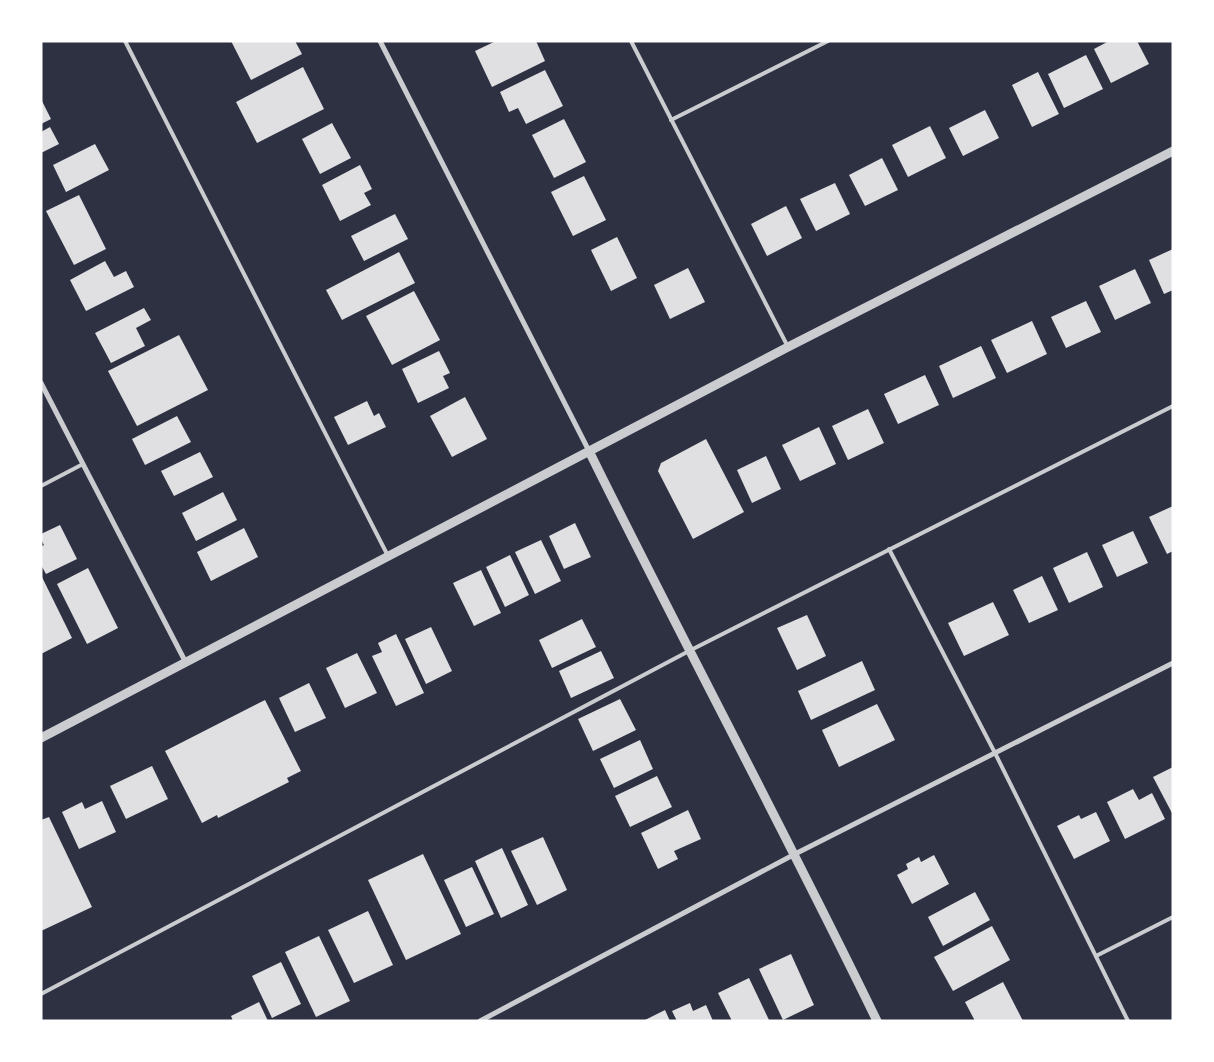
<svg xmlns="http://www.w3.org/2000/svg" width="1214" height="1062" font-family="'Crimson Pro',serif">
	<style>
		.building { fill: #e0e0e3 }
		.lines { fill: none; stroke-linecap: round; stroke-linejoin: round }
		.service { stroke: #caccd0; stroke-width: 4 }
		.minor { stroke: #caccd0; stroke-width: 5 }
		.tertiary { stroke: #caccd0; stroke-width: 9 }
	</style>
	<rect width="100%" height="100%" fill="#2d3142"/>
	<g class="building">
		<path d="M231,41H295L302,54L251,80Z"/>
		<path d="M496,41H536L545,61L492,87L475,51Z"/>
		<path d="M1109,41H1137L1149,64L1111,83L1094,49Z"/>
		<path d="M1086,55L1103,89L1064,108L1048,74Z"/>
		<path d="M303,67L324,109L257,143L236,102Z"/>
		<path d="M545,70L563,106L526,124L518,108L509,112L500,92Z"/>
		<path d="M1038,72L1059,114L1032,127L1012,85Z"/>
		<path d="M41,99L51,119L41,124Z"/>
		<path d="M985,110L999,138L963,156L949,128Z"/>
		<path d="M564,119L586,162L554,178L532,135Z"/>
		<path d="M332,123L351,158L320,174L302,139Z"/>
		<path d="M930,126L946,158L908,177L892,145Z"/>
		<path d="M50,127L59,144L41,153V132Z"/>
		<path d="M95,144L109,170L66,192L53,165Z"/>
		<path d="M882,158L898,190L865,206L849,175Z"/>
		<path d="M360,165L372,189L364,193L371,205L340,221L322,185Z"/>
		<path d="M584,176L606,220L573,236L551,192Z"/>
		<path d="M835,183L850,214L816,231L800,199Z"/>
		<path d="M79,195L106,249L74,265L46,211Z"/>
		<path d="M786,206L802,238L767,256L751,224Z"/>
		<path d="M395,214L408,239L364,261L351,236Z"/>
		<path d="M617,237L637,278L611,291L591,250Z"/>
		<path d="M1173,249V290L1164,294L1149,260Z"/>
		<path d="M399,252L415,283L342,320L326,290Z"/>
		<path d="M105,261L114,277L126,271L134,287L86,311L70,280Z"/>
		<path d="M688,268L705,302L670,319L654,285Z"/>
		<path d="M1135,269L1151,303L1115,320L1099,286Z"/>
		<path d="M414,291L440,340L392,365L366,316Z"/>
		<path d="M1086,301L1101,332L1066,348L1051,317Z"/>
		<path d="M144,308L151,320L136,328L145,346L111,363L95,333Z"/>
		<path d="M1032,321L1047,354L1007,373L991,340Z"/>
		<path d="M179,335L208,390L137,426L108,371Z"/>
		<path d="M981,346L996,378L953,398L939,366Z"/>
		<path d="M439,351L450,373L443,376L449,388L418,403L402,369Z"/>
		<path d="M925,375L939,405L898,424L884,394Z"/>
		<path d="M465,397L487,439L452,457L430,416Z"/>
		<path d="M367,401L374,416L379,413L386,427L348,445L334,417Z"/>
		<path d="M868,409L884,443L848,460L832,426Z"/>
		<path d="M177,416L191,442L145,465L132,439Z"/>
		<path d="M819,427L836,464L800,481L782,445Z"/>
		<path d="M706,439L744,512L693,539L658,471L661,463Z"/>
		<path d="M200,452L213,477L174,496L161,471Z"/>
		<path d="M766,456L781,489L752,503L737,470Z"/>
		<path d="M223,492L237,520L196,541L182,513Z"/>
		<path d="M1173,506V551L1167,554L1149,517Z"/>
		<path d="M575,523L591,557L564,569L549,536Z"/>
		<path d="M60,525L77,559L46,574L41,565V547L44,545L41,539V534Z"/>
		<path d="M244,528L258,557L211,581L197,552Z"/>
		<path d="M1133,531L1148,563L1117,577L1102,545Z"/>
		<path d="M541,540L561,581L535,594L515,552Z"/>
		<path d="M1087,552L1103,587L1069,603L1053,568Z"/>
		<path d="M510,555L529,595L505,607L486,567Z"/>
		<path d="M88,568L118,628L87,644L57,584Z"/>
		<path d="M481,570L501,613L474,626L453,583Z"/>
		<path d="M41,575L72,638L41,654Z"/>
		<path d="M1042,576L1058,610L1029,623L1013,590Z"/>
		<path d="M993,602L1009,635L964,656L948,623Z"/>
		<path d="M807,615L826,656L797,670L777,628Z"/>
		<path d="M582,619L596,647L552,668L539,640Z"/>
		<path d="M431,627L452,671L426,684L405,639Z"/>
		<path d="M396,634L424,693L396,706L372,656L382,652L378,643Z"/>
		<path d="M601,651L614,678L571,698L559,671Z"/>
		<path d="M357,653L377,693L345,708L326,668Z"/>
		<path d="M862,661L875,690L811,720L798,691Z"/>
		<path d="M309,683L326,718L295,732L279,698Z"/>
		<path d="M620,699L636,730L593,751L578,719Z"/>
		<path d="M265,700L301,771L287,778L289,782L218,818L217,815L202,823L165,751Z"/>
		<path d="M877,704L895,740L839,767L822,730Z"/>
		<path d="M640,740L653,769L614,788L600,759Z"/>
		<path d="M152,766L168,799L126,819L110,786Z"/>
		<path d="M1173,767V815L1153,777Z"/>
		<path d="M657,776L672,807L630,827L615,796Z"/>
		<path d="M1133,789L1139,800L1152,793L1165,819L1125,839L1107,802Z"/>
		<path d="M102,801L116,832L79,849L62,812L82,802L85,809Z"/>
		<path d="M688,810L701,839L674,851L678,859L658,869L641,833Z"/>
		<path d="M1096,812L1110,841L1074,859L1057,826L1079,815L1081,819Z"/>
		<path d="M49,817L92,907L41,931V820Z"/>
		<path d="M543,837L567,890L537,905L511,851Z"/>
		<path d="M502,848L528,905L501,918L475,861Z"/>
		<path d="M423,854L461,934L406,960L368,880Z"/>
		<path d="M934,855L949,884L912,904L897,875L908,869L906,864L919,857L921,862Z"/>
		<path d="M472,867L494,914L466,927L444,880Z"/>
		<path d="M975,892L990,920L943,946L928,917Z"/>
		<path d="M368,911L393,965L354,983L328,930Z"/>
		<path d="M992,926L1010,960L953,991L934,957Z"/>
		<path d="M319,936L350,1001L316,1017L285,952Z"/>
		<path d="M791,954L814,1005L783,1020L759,969Z"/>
		<path d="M281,962L301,1004L272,1018L252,976Z"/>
		<path d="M749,978L769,1020L767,1021H732L718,993Z"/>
		<path d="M1003,982L1023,1021H975L965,1002Z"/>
		<path d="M259,1002L268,1021H233L231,1016Z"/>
		<path d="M690,1003L693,1011L706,1005L713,1021H677L672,1011Z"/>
		<path d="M665,1010L670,1021H643Z"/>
	</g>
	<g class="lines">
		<g class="service">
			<path d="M125,41L388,556"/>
			<path d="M631,41L788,347"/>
			<path d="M671,120L828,41"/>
			<path d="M41,486L83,464"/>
			<path d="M889,549L995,753L1128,1021"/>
			<path d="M1096,956L1173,917"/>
			<path d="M41,994L689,651L1173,406"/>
		</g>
		<g class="minor">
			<path d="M380,41L589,451"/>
			<path d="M41,383L185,661"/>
			<path d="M480,1021L795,854L1173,663"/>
		</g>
		<g class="tertiary">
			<path d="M589,451C683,642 784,829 877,1021"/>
			<path d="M41,738L788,347L1173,151"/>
		</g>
	</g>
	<rect width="1214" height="1062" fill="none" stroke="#ffffff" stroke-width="85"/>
</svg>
